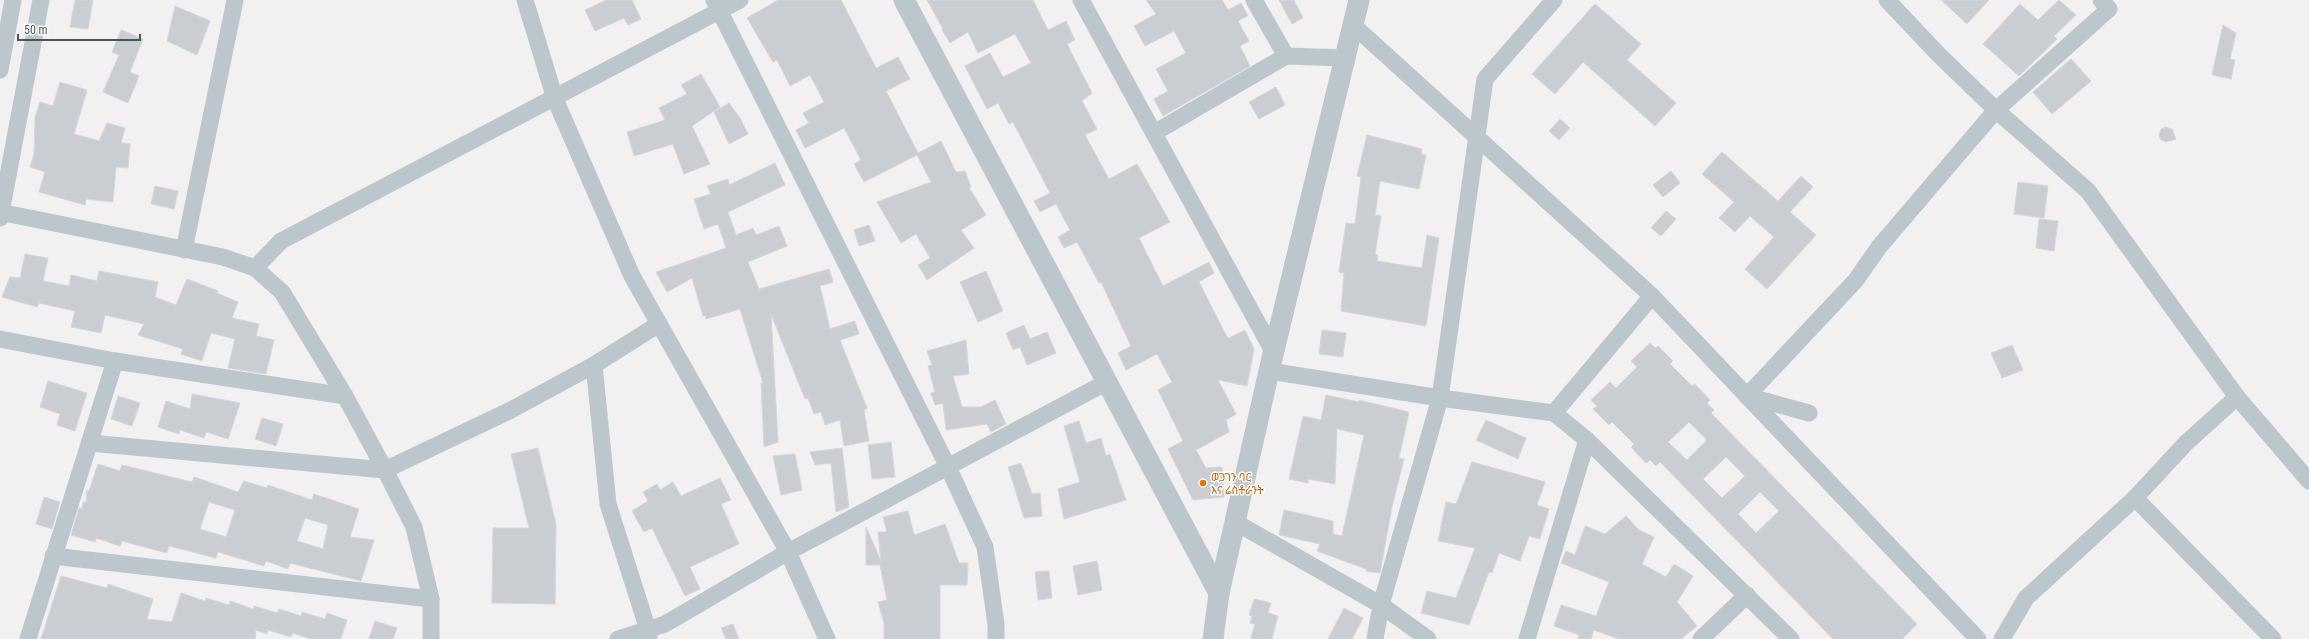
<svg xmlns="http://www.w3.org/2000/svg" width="2309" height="639" font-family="'Roboto Condensed','Noto Sans Ethiopic',sans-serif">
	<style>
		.building { fill: #caced3; stroke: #d4d7dc; fill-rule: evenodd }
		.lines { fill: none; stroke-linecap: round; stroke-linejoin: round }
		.minor { stroke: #bbc7cd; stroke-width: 17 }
		.tertiary { stroke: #bbc7cd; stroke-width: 21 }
		.food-dot { fill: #e8710a; stroke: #fff; stroke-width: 1.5 }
		.labels { text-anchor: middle; stroke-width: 3; stroke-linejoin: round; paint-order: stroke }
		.food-label { font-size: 11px; fill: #c56008; stroke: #fff; text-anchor: start }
	</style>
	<rect width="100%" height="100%" fill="#f2f0f0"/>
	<g class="building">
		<path d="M75,0H93L88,29L70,27Z"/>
		<path d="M606,0H632L641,19L628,25L624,18L595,31L585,10Z"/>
		<path d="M778,0H841L876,68L898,57L910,79L886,91L918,153L941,141L956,172L965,171L971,187L969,188L986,215L961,230L974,248L927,280L918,265L930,258L916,234L901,243L877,202L931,182L917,155L864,182L854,164L861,160L844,128L805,148L796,130L809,123L803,113L824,102L810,75L790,86L777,60L773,62L747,18Z"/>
		<path d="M927,0H1033L1048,30L1066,21L1075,40L1067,44L1092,93L1082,101L1097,129L1085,135L1109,179L1137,164L1170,222L1139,238L1163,286L1209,262L1214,273L1199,282L1227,337L1229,338L1245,330L1254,349L1247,386L1218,380L1236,414L1226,420L1229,432L1196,450L1206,468L1222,467L1224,497L1193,500L1168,449L1183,441L1158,390L1172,382L1157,354L1126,370L1118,353L1131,346L1101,282L1099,283L1077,242L1064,248L1058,237L1070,230L1056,204L1040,212L1034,201L1050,193L1013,122L1009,124L998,103L987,109L965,66L990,53L1003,77L1031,63L1015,34L978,53L968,32L950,43L942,30L943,29Z"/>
		<path d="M1146,0H1222L1228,10L1241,3L1248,16L1238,21L1249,41L1240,46L1250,66L1163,116L1154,99L1168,91L1156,69L1186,53L1174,31L1145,46L1134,26L1156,14Z"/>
		<path d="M1279,0H1294L1303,18L1292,24Z"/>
		<path d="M1941,0H1989L1967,24Z"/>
		<path d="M2059,0L2076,15L2054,36L2057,39L2019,76L1983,44L2020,4L2038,20Z"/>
		<path d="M1595,4L1641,44L1627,60L1676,103L1655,126L1583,62L1555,94L1532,74Z"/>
		<path d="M175,6L210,21L197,55L167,41Z"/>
		<path d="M2223,25L2236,33L2230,59L2235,60L2231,79L2212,75Z"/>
		<path d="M121,30L143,39L130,72L139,76L128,103L103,92L119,55L112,52Z"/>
		<path d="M2071,59L2091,81L2052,114L2033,92Z"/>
		<path d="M701,74L720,107L692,126L710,164L684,174L673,144L634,156L627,132L665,120L659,108L687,94L681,85Z"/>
		<path d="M60,82L87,90L74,134L99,141L107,123L125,128L121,143L130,144L128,168L116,167L113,202L86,199L85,205L39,192L45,172L30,167L34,154L35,117L40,102L53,106Z"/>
		<path d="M1276,87L1285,105L1259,119L1249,102Z"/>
		<path d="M729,103L740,118L748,134L729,144L714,112Z"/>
		<path d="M1560,119L1570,128L1559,140L1549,131Z"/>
		<path d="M2166,127L2172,129L2176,139L2166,142L2161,140L2159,135L2161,129Z"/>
		<path d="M1367,135L1422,149L1421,154L1426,155L1419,189L1380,181L1375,215L1381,216L1375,254L1378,255L1377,261L1422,268L1427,235L1439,238L1426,326L1341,311L1344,273L1339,272L1342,250L1346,223L1355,224L1361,177L1357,176Z"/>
		<path d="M1722,152L1778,201L1801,176L1813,187L1790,212L1816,235L1767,289L1745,269L1774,237L1750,216L1735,232L1719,218L1734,202L1702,174Z"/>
		<path d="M775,163L785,185L728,212L736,235L753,228L756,235L779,226L787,246L748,262L759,289L829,269L833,282L820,286L830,329L855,321L859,334L840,340L867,408L864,410L869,441L844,446L840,420L825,425L821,412L814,414L808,398L805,399L771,314L778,442L764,447L761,383H763L740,309L706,319L705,315L703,316L692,278L667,292L656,272L726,248L718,224L704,229L694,199L711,194L707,186L728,179L729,185Z"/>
		<path d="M1671,171L1680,183L1663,197L1653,185Z"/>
		<path d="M2018,182L2048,186L2044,218L2014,214Z"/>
		<path d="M155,186L178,191L174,209L151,204Z"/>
		<path d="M1666,211L1676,219L1661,236L1651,228Z"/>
		<path d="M2039,219L2058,221L2054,251L2036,248Z"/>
		<path d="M869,225L875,241L859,246L854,230Z"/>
		<path d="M25,254L48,258L43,281L69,286L71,275L97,281L99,271L158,282L155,297L176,305L187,279L218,291L217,293L238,302L232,318L259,324L256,336L274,340L266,374L228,368L235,339L211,333L202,361L181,354L183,349L138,335L144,324L105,315L101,333L71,327L75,311L39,303L37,307L2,297L10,277L20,278Z"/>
		<path d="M986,271L1003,311L978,322L960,282Z"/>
		<path d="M1024,325L1030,339L1047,332L1056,353L1027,365L1020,347L1013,350L1006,333Z"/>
		<path d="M1322,330L1346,333L1343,357L1319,354Z"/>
		<path d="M966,340L969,374L953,376L962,407H981L995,400L1006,424L991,432L987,424L946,430L943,403L935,405L931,393L935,392L928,366L932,365L927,351Z"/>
		<path d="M1650,343L1655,348L1658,346L1673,361L1670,364L1692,386L1695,384L1710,400L1707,403L1714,410L1711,413L1917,624L1902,639H1833L1660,462L1656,466L1650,460L1646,463L1631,447L1634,444L1612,422L1609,425L1593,409L1597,406L1591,400L1610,382L1616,388L1637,367L1631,361ZM1689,422L1707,440L1687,460L1668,442ZM1726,457L1745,476L1722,498L1703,479ZM1760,492L1779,511L1756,533L1738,514Z"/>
		<path d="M2012,345L2023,370L2002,378L1991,353Z"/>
		<path d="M48,381L87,393L75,431L57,425L60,414L40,407Z"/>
		<path d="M192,394L240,403L228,439L206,432L204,438L180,430L179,434L158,427L166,401L190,409Z"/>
		<path d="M1326,395L1359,402V400L1409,412L1399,458L1404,459L1392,507L1380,573L1366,571V569L1317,551L1320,544L1279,535L1284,510L1333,521V534L1342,536L1364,435L1337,429L1335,484L1308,479V483L1289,479L1303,416L1321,420Z"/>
		<path d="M118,396L140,403L132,426L111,419Z"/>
		<path d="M262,418L283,424L276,446L255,439Z"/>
		<path d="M1486,420L1526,438L1518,459L1476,440Z"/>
		<path d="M1079,421L1086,443L1101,438L1106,456L1110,454L1126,500L1064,519L1058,489L1080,482L1064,426Z"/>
		<path d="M891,442L895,477L872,479L868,445Z"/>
		<path d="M538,448L556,524L555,604L492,603L493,528H529L511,454Z"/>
		<path d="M842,448L849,507L836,512L831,463L815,465L810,452Z"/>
		<path d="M795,454L802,490L781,495L773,456Z"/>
		<path d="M1472,462L1545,482L1537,505L1549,509L1540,539L1529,536L1520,561L1499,553L1492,573L1489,572L1469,625L1421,613L1427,591L1456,598L1475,548L1438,541L1446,502L1456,504Z"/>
		<path d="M1021,463L1032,494L1040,493L1042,516L1024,518L1008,467Z"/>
		<path d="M98,464L120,471L122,465L192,482L194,477L238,492L244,481L267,488L268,485L312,500L314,494L359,509L350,537L374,540L361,581L290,563L288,569L266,561L264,566L218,552L216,558L169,546L167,553L122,541L120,546L96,538L95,542L71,535L79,508L82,509L83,502H86L87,490L89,491ZM209,502L235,510L226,537L200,529ZM305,518L328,525L323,549L297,541Z"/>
		<path d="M720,478L731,500L721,504L739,544L690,567L700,589L685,596L652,528L644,532L632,511L648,501L643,492L657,484L660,490L673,482L681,496Z"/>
		<path d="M44,497L60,502L52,529L36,524Z"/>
		<path d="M908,511L914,535L945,524L959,563H968L967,585H940V639H884V623L878,602L887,600L880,565H866V527L881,561L878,532H887L883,517Z"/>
		<path d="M1626,516L1639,530L1654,537L1642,564L1666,577L1674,564L1693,576L1677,602L1697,626L1681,639H1619L1594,630L1591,639H1578L1579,635L1554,626L1561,605L1596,616L1609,582L1561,563L1566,551L1575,555L1585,526L1605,534Z"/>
		<path d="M1097,561L1102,590L1078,595L1073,566Z"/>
		<path d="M1049,571L1052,598L1038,600L1035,572Z"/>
		<path d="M61,576L107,588L108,584L153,599L147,619L172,622L181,593L205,601L206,598L229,605L230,601L253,609L254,606L277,613L279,609L301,616L302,612L325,619L327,613L347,620L341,639H311L292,633L291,637L268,630L267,634L256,630L255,639H41Z"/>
		<path d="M1254,599L1271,603L1268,613L1278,616L1272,639H1252L1251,637L1255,624L1250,623L1252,616L1249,615Z"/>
		<path d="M1344,608L1363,618L1352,639H1328Z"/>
		<path d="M375,621L397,628L393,639H369Z"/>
		<path d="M733,624L739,639H726L721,628Z"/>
	</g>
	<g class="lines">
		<g class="minor">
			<path d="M525,0L555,99L632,276L788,552L827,639"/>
			<path d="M714,0L948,467L985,547L996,624V639"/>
			<path d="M1081,0L1274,353"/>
			<path d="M1254,0L1286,56"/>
			<path d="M1887,0L1938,54L1996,110L2088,191L2237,397L2309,481"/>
			<path d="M1354,26L1652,296L1978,639"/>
			<path d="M0,70L13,0"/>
			<path d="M1154,133L1286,56L1347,58"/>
			<path d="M0,212L223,257L255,268L282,292L345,396L385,470L414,527L431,599V639"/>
			<path d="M0,218L41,0"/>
			<path d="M184,250L235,0"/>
			<path d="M255,268L281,241L740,0"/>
			<path d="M0,339L115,361L28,639"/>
			<path d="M115,361L345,396"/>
			<path d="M594,365L608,504L648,630L649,639"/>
			<path d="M1269,371L1440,398L1554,413L1587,440L1791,639"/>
			<path d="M1554,413L1652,296"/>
			<path d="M1809,413L1747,396L1856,280L1879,247L1996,110L2109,9L2101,0"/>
			<path d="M90,443L385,470L509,411L594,365L659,324"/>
			<path d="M2135,498L2273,639"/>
			<path d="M1235,522L1381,605L1428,639"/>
			<path d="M53,556L431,599"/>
			<path d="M618,639L665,624L788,552L1107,382"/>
			<path d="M1375,639L1381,605L1440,398L1485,79L1554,0"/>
			<path d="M1527,639L1587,440"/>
			<path d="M1701,639L1747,595"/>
			<path d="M2002,639L2026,598L2135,498L2186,443L2237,397"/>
		</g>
		<g class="tertiary">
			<path d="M904,0L1219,593"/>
			<path d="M1213,639L1219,593L1269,371L1359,0"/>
		</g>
	</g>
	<circle class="food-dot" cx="1203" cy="483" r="4"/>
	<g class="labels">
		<g class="food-label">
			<text x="1211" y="481">ወጋገን ባር<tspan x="1211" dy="13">እና ሬስቶራንት</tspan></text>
		</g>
	</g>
	<path d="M18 34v6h122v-6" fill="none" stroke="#47575e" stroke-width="2"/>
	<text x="24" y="34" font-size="12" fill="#47575e" stroke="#ffffff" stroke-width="3" paint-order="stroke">50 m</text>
</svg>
